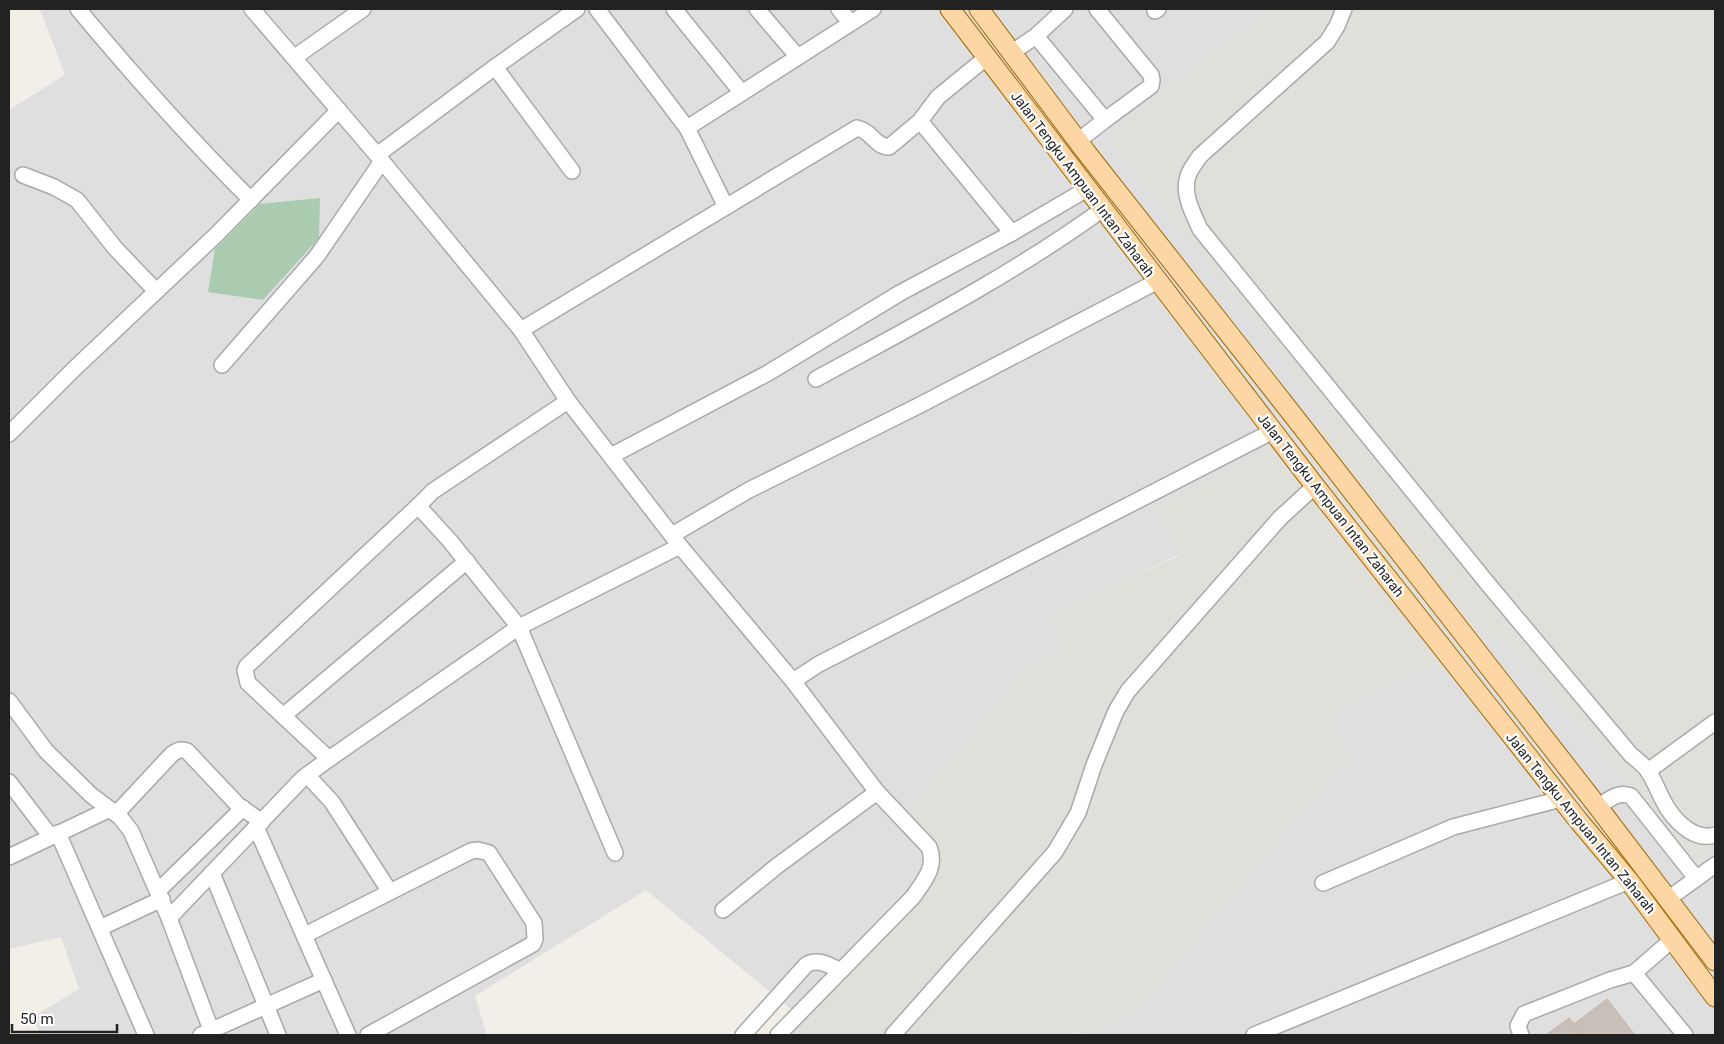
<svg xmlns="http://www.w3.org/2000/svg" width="1724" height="1044" font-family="Roboto,sans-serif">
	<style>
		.residential { fill: #e0dfdf }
		.airport { fill: #e1dfda }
		.cemetery { fill: #aacbaf }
		.building { fill: #c7bfb8; stroke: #c4b6ab }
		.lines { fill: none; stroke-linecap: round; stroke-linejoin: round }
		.minor-casing { stroke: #a9a9a9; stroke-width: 18 }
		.major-casing { stroke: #a06b00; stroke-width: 21 }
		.minor { stroke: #fff; stroke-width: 15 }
		.major { stroke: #fcd6a4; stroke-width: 19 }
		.labels { text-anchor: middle; stroke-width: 4.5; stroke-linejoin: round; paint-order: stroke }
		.street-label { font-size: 14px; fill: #222; stroke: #fff }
	</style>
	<rect width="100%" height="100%" fill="#f2efe9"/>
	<g class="residential">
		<path d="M40,9H1270L1107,135L1328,417L1157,511L1180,554L1048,616L1062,650L1028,666L933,846L938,868L936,878L930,889L851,968L803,1019L646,890L475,996L487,1035H42L31,1018L79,989L61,937L9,949V110L65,75Z"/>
		<path d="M1500,635L1695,862L1715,847V1035H1089L1140,1008L1329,713Z"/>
		<path d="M1053,1029L1063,1030L1085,1035H1037L1047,1030Z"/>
	</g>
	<path class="airport" d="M1270,9H1715V847L1695,862L1499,635L1329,713L1350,757L1140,1008L1089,1035L1053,1029L1047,1030L1037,1035H787L851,968L930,889L936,878L938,868L937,857L933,846L907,809L1028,666L1062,650L1047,616L1180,555L1157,511L1328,417L1106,135Z"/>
	<path class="cemetery" d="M320,198L319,238L263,300L208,292L215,249L260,204Z"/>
	<g class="building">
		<path d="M1607,999L1635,1035H1583L1574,1024Z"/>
		<path d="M1569,1018L1583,1035H1546Z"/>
	</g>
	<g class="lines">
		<g class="minor-casing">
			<g id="minor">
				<path d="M78,9C133,75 190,139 251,200"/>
				<path d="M252,9L377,155L521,330L568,401L680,546L793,681L877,792L929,847C937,867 924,881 913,897L778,1035"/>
				<path d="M597,9L687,128L726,207"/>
				<path d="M674,9L742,93"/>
				<path d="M757,9L798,57"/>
				<path d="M839,9L851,23"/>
				<path d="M1097,9L1151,75L1152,80L1151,86L1105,120"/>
				<path d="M1344,9L1337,26L1327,42L1200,156C1196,162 1190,169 1188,176C1182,194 1193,213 1200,229L1488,584L1631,755C1637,760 1644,765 1648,771C1656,783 1660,797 1668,809C1678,824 1696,841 1715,835"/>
				<path d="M1155,11L1158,9"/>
				<path d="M1036,36L1065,9"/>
				<path d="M1011,53L1036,36L1105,120L1078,141"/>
				<path d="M295,57L363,9"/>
				<path d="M495,67L572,171"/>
				<path d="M920,121L1012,233"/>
				<path d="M687,128L873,9"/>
				<path d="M377,155L495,67L577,9"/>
				<path d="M23,175L54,187L77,200L115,248L156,291"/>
				<path d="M521,330L857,128C872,131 874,146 889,147L920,121L938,97L987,57"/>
				<path d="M222,365L317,256L382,161"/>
				<path d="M816,379C913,326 1012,275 1103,209"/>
				<path d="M9,434L73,370L216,235L339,110"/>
				<path d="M611,456L768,373L900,293L1012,233L1087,189"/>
				<path d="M418,506L433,491L568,401"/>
				<path d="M672,535L749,490L918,406L1158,281"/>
				<path d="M793,681L819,664L1273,431"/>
				<path d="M9,701L46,751L91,795L120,817L131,831L169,918L213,1035"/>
				<path d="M283,716L467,561"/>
				<path d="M329,759L248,683L245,670L247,666L418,506L450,541L519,627L615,853"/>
				<path d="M1648,771L1715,722"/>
				<path d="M307,775L332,802L390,892"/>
				<path d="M9,782L51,837"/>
				<path d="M1598,807C1609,800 1617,791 1631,796L1696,878"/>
				<path d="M116,814L172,754C178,750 180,749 187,751L238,805L262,822"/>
				<path d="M256,827L348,1035"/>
				<path d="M58,833L146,1035"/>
				<path d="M9,857L110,809"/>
				<path d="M212,873L278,1035"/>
				<path d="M1323,883L1453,827L1561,799"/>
				<path d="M158,891L243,808"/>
				<path d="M1668,899L1715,865"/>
				<path d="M723,910L777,866L877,792"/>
				<path d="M169,918L303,778L329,759L519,627L680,546"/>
				<path d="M100,928L162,899"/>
				<path d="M305,935L471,851L478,850L489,853L534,923L535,939L533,944L368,1035"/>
				<path d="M1673,939L1634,973L1685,1035"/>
				<path d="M201,1035L324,980"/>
				<path d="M743,1035L806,965C818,958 828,965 839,970"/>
				<path d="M893,1035L1055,852L1078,813L1094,765L1116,711L1128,691L1280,518L1315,486"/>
				<path d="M1254,1035L1629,881"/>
				<path d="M1521,1035L1518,1026L1524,1014L1610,980L1634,973"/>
			</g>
		</g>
		<g class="major-casing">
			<g id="major">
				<path d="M950,9L1315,486L1578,820L1629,881L1715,997"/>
				<path d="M979,9L1086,152L1296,419L1598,807L1715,961"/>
			</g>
		</g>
		<use href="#minor" class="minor"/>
		<use href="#major" class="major"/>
	</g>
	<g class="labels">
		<g class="street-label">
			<text transform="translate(1083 184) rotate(53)" y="5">Jalan Tengku Ampuan Intan Zaharah</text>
			<text transform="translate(1331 505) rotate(52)" y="5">Jalan Tengku Ampuan Intan Zaharah</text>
			<text transform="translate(1581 823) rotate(51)" y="5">Jalan Tengku Ampuan Intan Zaharah</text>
		</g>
	</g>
	<rect width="1724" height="1044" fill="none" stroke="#222222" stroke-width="20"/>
	<path d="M12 1024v8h105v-8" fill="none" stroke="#222222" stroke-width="2.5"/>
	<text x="20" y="1024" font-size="15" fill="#222222" stroke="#ffffff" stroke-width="4" paint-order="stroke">50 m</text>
</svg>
